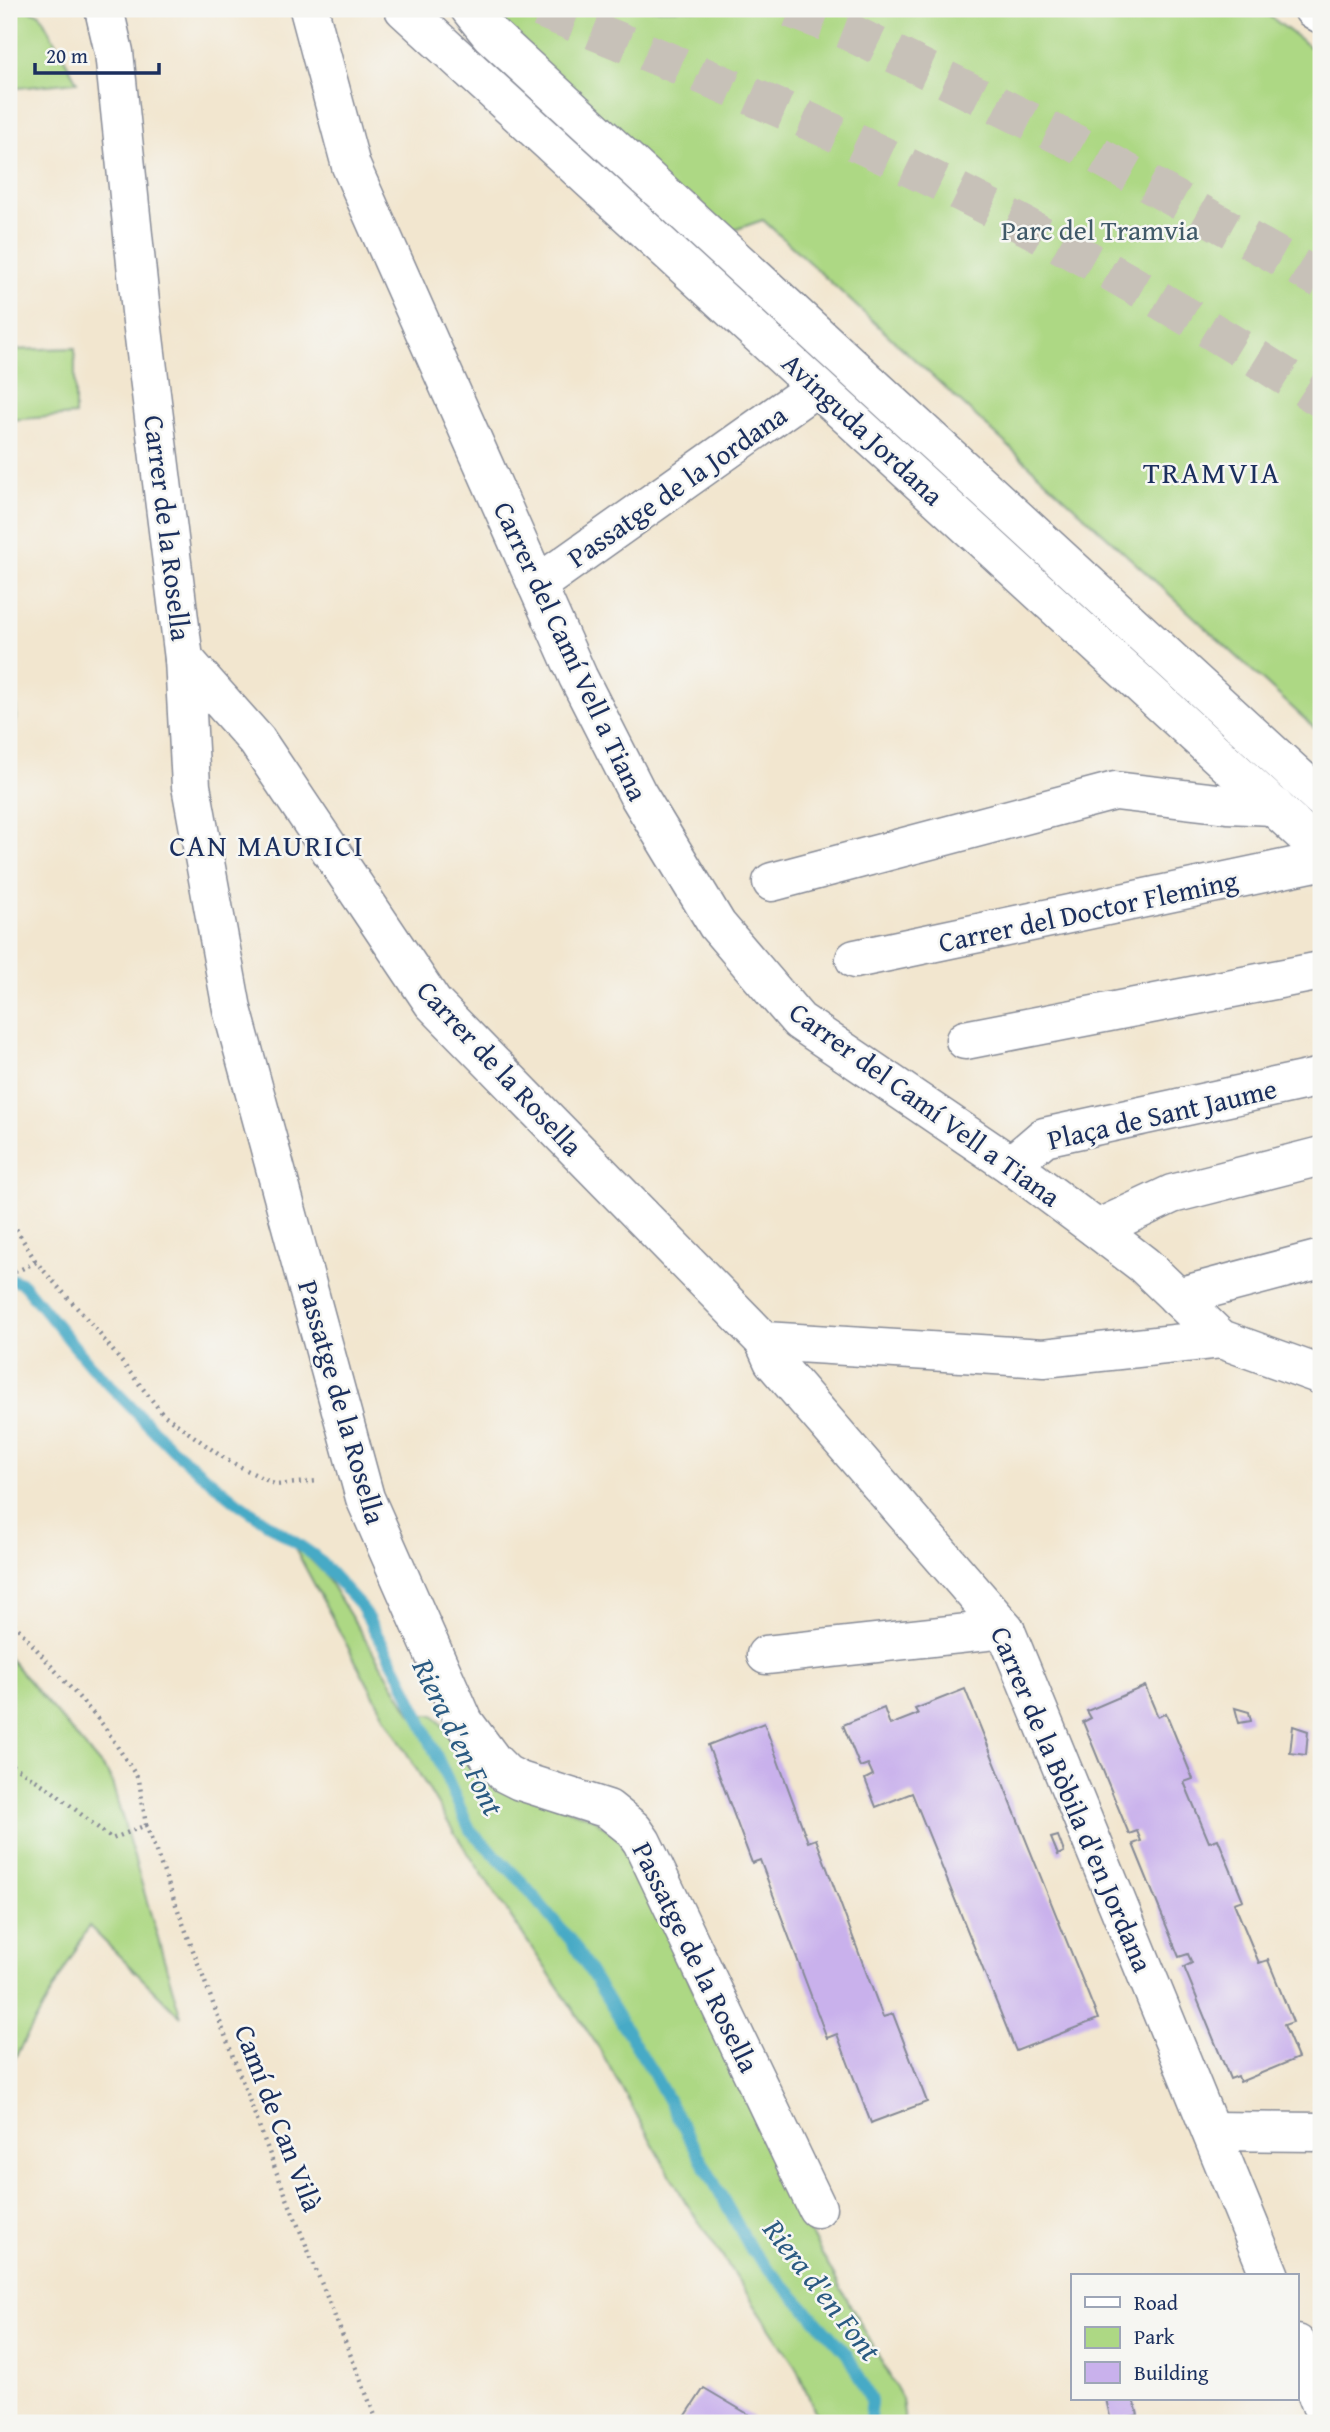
<svg xmlns="http://www.w3.org/2000/svg" width="1330" height="2432" font-family="'Gentium Book Plus',serif">
	<style>
		.green { fill: #add884; stroke: #648471; stroke-width: 2 }
		.lines { fill: none; stroke-linecap: round; stroke-linejoin: round }
		.stream { stroke: #47aac6; stroke-width: 12 }
		.building { fill: #c9b1ec }
		.highway-tunnel { stroke: #c7c1b8; stroke-width: 38; stroke-dasharray: 38 19; stroke-linecap: butt }
		.minor-casing { stroke: #868a96; stroke-width: 41 }
		.path { stroke: #868a96; stroke-width: 4.5; stroke-dasharray: 2 5; stroke-linecap: butt }
		.minor { stroke: #fff; stroke-width: 38 }
		.labels { text-anchor: middle; stroke-width: 5; stroke-linejoin: round; paint-order: stroke }
		.park-label { font-size: 28px; fill: #405968; stroke: #f6f6f2 }
		.street-label { font-size: 28px; fill: #1b2f5e; stroke: #f6f6f2 }
		.neighbourhood-label { font-size: 30px; letter-spacing: 2px; fill: #1b2f5e; stroke: #f6f6f2 }
		.water-label { font-size: 30px; font-style: italic; fill: #2a5a82; stroke: #f6f6f2 }
	</style>
	<rect width="100%" height="100%" fill="#f6f6f2"/>
	<filter id="ink" filterUnits="userSpaceOnUse"><feTurbulence type="fractalNoise" baseFrequency=".0143" numOctaves="2"/><feDisplacementMap in="SourceGraphic" scale="14" xChannelSelector="R" yChannelSelector="G"/><feConvolveMatrix kernelMatrix="1 2 1 2 8 2 1 2 1" color-interpolation-filters="sRGB"/></filter>
	<filter id="wash" filterUnits="userSpaceOnUse"><feTurbulence type="fractalNoise" baseFrequency=".00686" numOctaves="4" result="noise"/><feDisplacementMap in="SourceGraphic" scale="28" xChannelSelector="R" yChannelSelector="G"/><feGaussianBlur stdDeviation="1.57" result="paint"/><feColorMatrix in="noise" values="0 0 0 0 0 0 0 0 0 0 0 0 0 0 0 0 0 1.4 0 .05"/><feComposite in="paint" operator="in"/></filter>
	<g filter="url(#wash)">
		<rect width="100%" height="100%" fill="#f2e6cf"/>
		<g class="green">
			<path d="M9,9H25L40,14L77,82L9,89Z"/>
			<path d="M492,9H1260L1321,55V734L763,220L711,238Z"/>
			<path d="M75,348V415L9,420V350Z"/>
			<path d="M9,642L16,712L9,782Z"/>
			<path d="M290,1539L324,1573L412,1715H434L487,1779L592,1818L618,1837L634,1864L809,2231L902,2398L905,2423H820L796,2367L685,2201L599,2048L454,1832L387,1720Z"/>
			<path d="M9,1658L110,1776L181,2017L89,1926L9,2068Z"/>
		</g>
		<g class="lines">
			<path class="stream" d="M9,1278L23,1284L90,1365L173,1450L238,1503L315,1556L361,1606L402,1679L470,1830L520,1880L572,1942L656,2078L752,2251L847,2354L871,2400V2423"/>
		</g>
		<g id="blocks">
			<g class="building">
				<path d="M1145,1686L1158,1717L1166,1713L1193,1779L1184,1782L1209,1842L1218,1839L1243,1900L1234,1903L1259,1963L1268,1960L1293,2022L1284,2025L1298,2058L1240,2082L1238,2076L1230,2079L1184,1967L1192,1963L1188,1954L1179,1957L1133,1844L1141,1841L1137,1831L1129,1834L1083,1722L1091,1718L1087,1711Z"/>
				<path d="M965,1689L1098,2019L1016,2051L912,1793L876,1807L865,1779L873,1775L868,1764L860,1767L843,1725L884,1708L890,1725L918,1714L915,1709Z"/>
				<path d="M1235,1708L1249,1712L1251,1721L1239,1723Z"/>
				<path d="M764,1723L808,1842L816,1839L883,2017L893,2014L927,2102L873,2122L871,2123L837,2034L827,2038L760,1860L752,1863L708,1745Z"/>
				<path d="M1293,1726L1308,1731L1306,1755L1290,1753Z"/>
				<path d="M1058,1836L1064,1852L1058,1855L1051,1838Z"/>
				<path d="M704,2388L753,2417L748,2423H681Z"/>
				<path d="M1106,2399H1134L1138,2415L1111,2421Z"/>
			</g>
		</g>
	</g>
	<g filter="url(#ink)">
		<use href="#blocks" fill-opacity="0" stroke="#868a96" stroke-width="2"/>
		<g class="lines">
			<g class="highway-tunnel">
				<path d="M540,9C674,63 809,118 939,182C1070,246 1198,320 1321,399"/>
				<path d="M790,9L845,30L1077,144L1321,280"/>
			</g>
			<g class="minor-casing">
				<g id="minor">
					<path d="M104,9L114,52L142,321L184,659L257,741L433,1003L764,1341L1044,1358L1221,1339"/>
					<path d="M309,9L351,166L578,677L637,793L717,925L799,1021L1011,1165L1097,1229L1144,1265L1221,1339L1321,1375"/>
					<path d="M404,9L1321,850"/>
					<path d="M470,9L490,34L1321,798"/>
					<path d="M1313,9L1321,14"/>
					<path d="M537,585L816,387"/>
					<path d="M184,659L191,786L232,1009L365,1498L464,1722L493,1761L506,1774L520,1781L608,1809L633,1829L642,1842L817,2208"/>
					<path d="M772,882L1115,791L1227,804L1274,806"/>
					<path d="M855,959L1321,861"/>
					<path d="M965,1040L1321,971"/>
					<path d="M1011,1165L1044,1137L1321,1077"/>
					<path d="M1097,1229L1172,1194L1321,1156"/>
					<path d="M1177,1297L1321,1259"/>
					<path d="M764,1341L773,1361L1005,1629L1270,2276"/>
					<path d="M766,1655L1005,1629"/>
					<path d="M1211,2131L1321,2132"/>
					<path d="M1297,2344L1321,2405"/>
				</g>
			</g>
			<g class="path">
				<path d="M9,1217L36,1262"/>
				<path d="M9,1275L36,1262L94,1327L163,1414L225,1459L276,1485L318,1481"/>
				<path d="M9,1618L104,1726L139,1780L146,1825L112,1839L51,1790L9,1763"/>
				<path d="M146,1825L276,2171L378,2423"/>
			</g>
			<use href="#minor" class="minor"/>
		</g>
	</g>
	<g class="labels">
		<g class="park-label">
			<text x="1100" y="240">Parc del Tramvia</text>
		</g>
		<g class="street-label">
			<text transform="translate(863 429) rotate(43)" y="10">Avinguda Jordana</text>
			<text transform="translate(677 486) rotate(-35)" y="10">Passatge de la Jordana</text>
			<text transform="translate(168 528) rotate(83)" y="10">Carrer de la Rosella</text>
			<text transform="translate(571 651) rotate(65)" y="10">Carrer del Camí Vell a Tiana</text>
			<text transform="translate(1088 911) rotate(-12)" y="10">Carrer del Doctor Fleming</text>
			<text transform="translate(500 1068) rotate(47)" y="10">Carrer de la Rosella</text>
			<text transform="translate(925 1104) rotate(36)" y="10">Carrer del Camí Vell a Tiana</text>
			<text transform="translate(1162 1114) rotate(-13)" y="10">Plaça de Sant Jaume</text>
			<text transform="translate(342 1402) rotate(74)" y="10">Passatge de la Rosella</text>
			<text transform="translate(1072 1799) rotate(67)" y="10">Carrer de la Bòbila d'en Jordana</text>
			<text transform="translate(696 1957) rotate(64)" y="10">Passatge de la Rosella</text>
			<text transform="translate(279 2118) rotate(69)" y="10">Camí de Can Vilà</text>
		</g>
		<g class="neighbourhood-label">
			<text x="1212" y="483">TRAMVIA</text>
			<text x="267" y="856">CAN MAURICI</text>
		</g>
		<g class="water-label">
			<text transform="translate(458 1737) rotate(64)" y="10">Riera d'en Font</text>
			<text transform="translate(822 2290) rotate(52)" y="10">Riera d'en Font</text>
		</g>
	</g>
	<rect width="1330" height="2432" fill="none" stroke="#f6f6f2" stroke-width="35"/>
	<rect x="1071" y="2274" width="228" height="126" fill="#f6f6f2" stroke="#9ea6b7" stroke-width="2"/>
	<rect x="1085" y="2297" width="35" height="10" fill="#ffffff" stroke="#9ea6b7" stroke-width="2"/>
	<text x="1134" y="2310" font-size="21" fill="#1b2f5e">Road</text>
	<rect x="1085" y="2327" width="35" height="21" fill="#add884" stroke="#9ea6b7" stroke-width="2"/>
	<text x="1134" y="2344" font-size="21" fill="#1b2f5e">Park</text>
	<rect x="1085" y="2362" width="35" height="21" fill="#c9b1ec" stroke="#9ea6b7" stroke-width="2"/>
	<text x="1134" y="2380" font-size="21" fill="#1b2f5e">Building</text>
	<path d="M35 63v10h124v-10" fill="none" stroke="#1b2f5e" stroke-width="3.5"/>
	<text x="46" y="63" font-size="21" fill="#1b2f5e" stroke="#f6f6f2" stroke-width="5" paint-order="stroke">20 m</text>
</svg>
